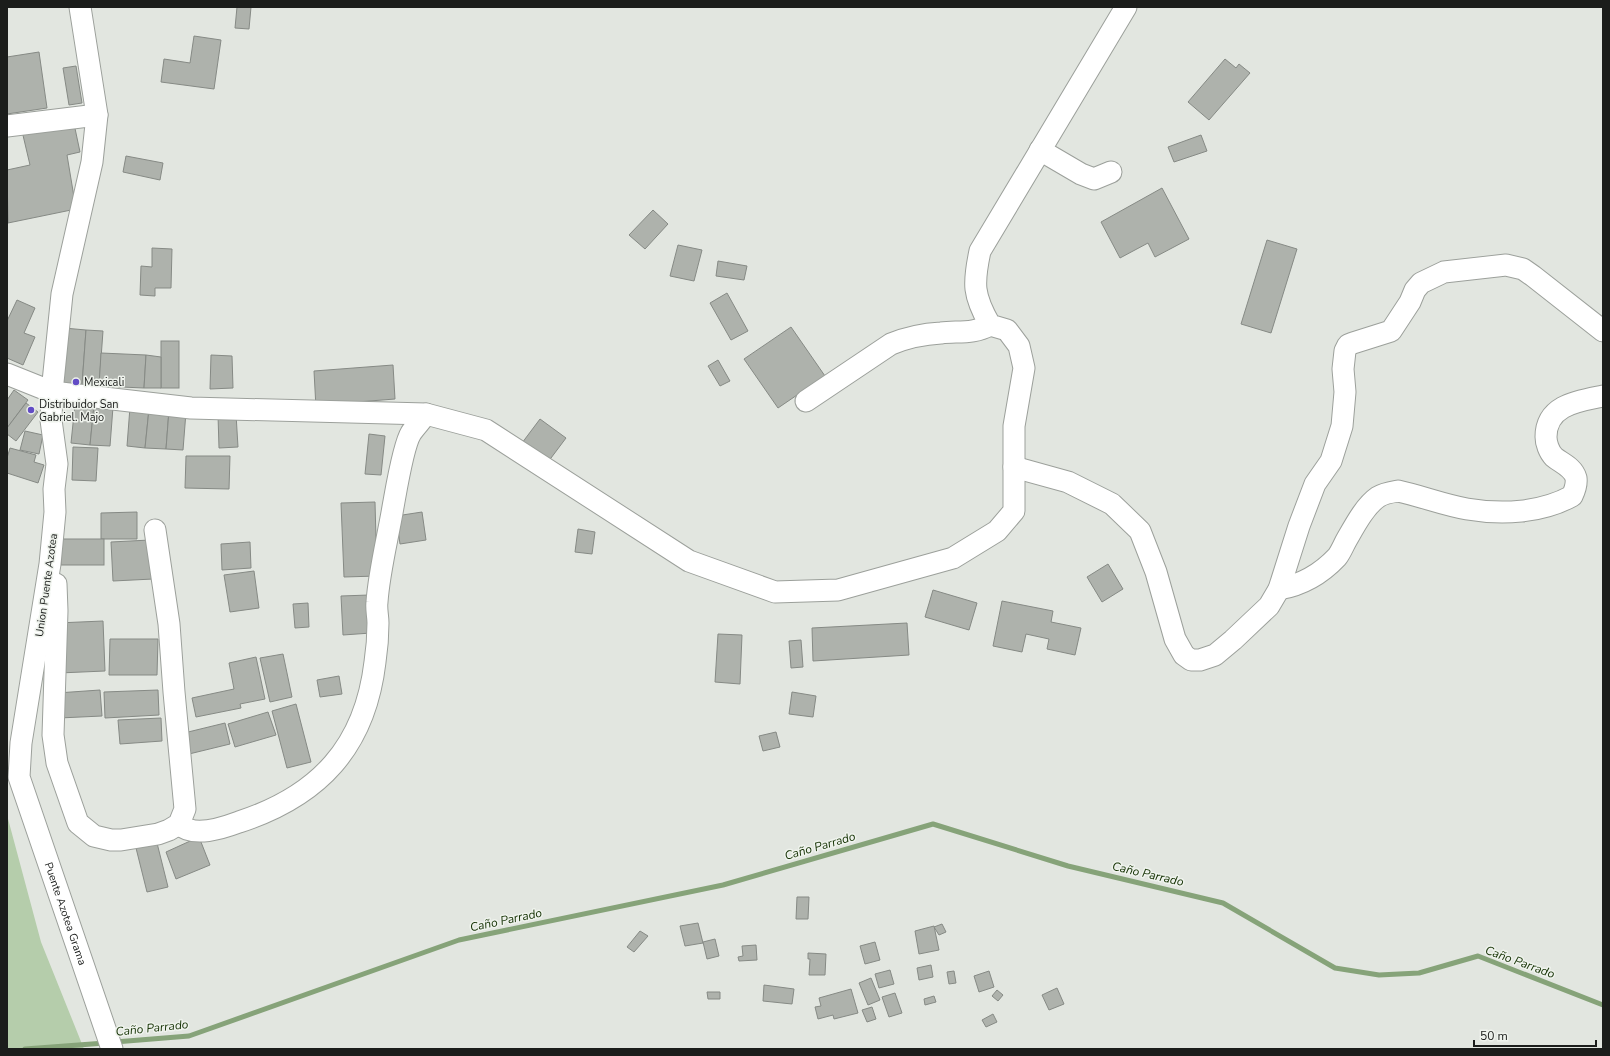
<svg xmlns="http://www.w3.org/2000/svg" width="1610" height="1056" font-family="'Nunito Sans',sans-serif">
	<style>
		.green { fill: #b5cdab }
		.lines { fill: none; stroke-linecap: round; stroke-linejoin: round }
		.stream { stroke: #86a379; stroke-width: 5 }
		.building { fill: #aeb2ac; stroke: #868a85 }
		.minor-casing { stroke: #9ca09b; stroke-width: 23 }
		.minor { stroke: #fff; stroke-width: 21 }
		.poi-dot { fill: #624cc5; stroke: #eff3ed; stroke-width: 1.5 }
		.labels { text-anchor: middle; stroke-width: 3; stroke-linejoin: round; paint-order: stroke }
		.poi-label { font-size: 11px; fill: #1b1d1b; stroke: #eff3ed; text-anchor: start }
		.street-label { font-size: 11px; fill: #1b1d1b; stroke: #eff3ed }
		.water-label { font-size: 12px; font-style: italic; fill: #143103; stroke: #eff3ed }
	</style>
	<rect width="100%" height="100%" fill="#e2e6e0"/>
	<path class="green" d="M7,815L41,942L84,1049H7Z"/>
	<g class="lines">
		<g class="stream">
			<path d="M115,1042L189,1036L459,940L723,885L933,824L1068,866L1223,903L1335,968L1379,975L1419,973L1478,956L1603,1005"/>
			<path d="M25,1049L105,1043"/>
		</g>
	</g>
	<g class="building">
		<path d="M237,7H251L249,29L235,28Z"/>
		<path d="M194,36L221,40L214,89L161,82L164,59L190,63Z"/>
		<path d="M39,52L47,108L7,114V57Z"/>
		<path d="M1225,59L1236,68L1239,64L1250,73L1209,120L1188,102Z"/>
		<path d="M76,66L82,103L69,105L63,68Z"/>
		<path d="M73,119L80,152L67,155L76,209L8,223L7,170L30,165L22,131Z"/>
		<path d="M1201,135L1207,151L1174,162L1168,147Z"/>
		<path d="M126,156L163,163L160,180L123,172Z"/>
		<path d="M1162,188L1189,239L1155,257L1148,243L1120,258L1101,222Z"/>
		<path d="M653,210L668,224L645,249L629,235Z"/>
		<path d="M1267,240L1297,249L1271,333L1241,324Z"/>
		<path d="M678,245L702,250L694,281L670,276Z"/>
		<path d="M152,248L172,249L171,288H155V296L140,295L141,266L152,267Z"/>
		<path d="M718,261L747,266L744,280L716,276Z"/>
		<path d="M727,293L748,331L731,340L710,303Z"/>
		<path d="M17,300L35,308L24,333L35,337L23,365L7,358V321Z"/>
		<path d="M791,327L825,376L778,408L744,359Z"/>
		<path d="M64,328L86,330L82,385L60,384Z"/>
		<path d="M86,330L103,331L99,386L82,385Z"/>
		<rect x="161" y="341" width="18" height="47"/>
		<path d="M101,353L146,355L144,388L99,386Z"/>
		<path d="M146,355L161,357V388H144Z"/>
		<path d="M211,355L232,356L233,388L210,389Z"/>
		<path d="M718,360L730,381L720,386L708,366Z"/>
		<path d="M393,365L395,399L357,402L316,408L314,371Z"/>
		<path d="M14,390L28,400L7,428V400Z"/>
		<path d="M26,403L38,412L16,441L7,434V428Z"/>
		<path d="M75,404L94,405L90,445L71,443Z"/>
		<path d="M94,405L113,407L110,446L90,445Z"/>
		<path d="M130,407L149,409L145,448L127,446Z"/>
		<path d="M149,409L169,410L166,449L145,448Z"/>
		<path d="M169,410L186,412L183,450L166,449Z"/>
		<path d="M236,414L238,447L219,448L218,415Z"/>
		<path d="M540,419L566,438L548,462L522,443Z"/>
		<path d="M25,431L43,435L39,454L20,450Z"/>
		<path d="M369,434L385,436L381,475L365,474Z"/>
		<path d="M73,447L98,448L96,481L72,480Z"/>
		<path d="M10,448L36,455L34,462L44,465L38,483L7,473V458Z"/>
		<path d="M186,456H230L229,489L185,488Z"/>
		<path d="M375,502L377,576L344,577L341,503Z"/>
		<path d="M137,512V539H101V513Z"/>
		<path d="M422,512L426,540L400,544L396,516Z"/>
		<path d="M578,529L595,532L592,554L575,552Z"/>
		<rect x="61" y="539" width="43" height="26"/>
		<path d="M150,540L153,579L113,581L111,542Z"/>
		<path d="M250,542L251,568L222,570L221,544Z"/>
		<path d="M1108,564L1123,589L1102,602L1087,577Z"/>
		<path d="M254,571L259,608L230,612L224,575Z"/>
		<path d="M933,590L977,603L969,630L925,617Z"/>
		<path d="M369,595L371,633L343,635L341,596Z"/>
		<path d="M1002,601L1053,611L1051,622L1081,628L1075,655L1047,649L1049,639L1026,634L1022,652L993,646Z"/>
		<path d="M308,603L309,627L295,628L293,604Z"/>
		<path d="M103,621L105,671L59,673L57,623Z"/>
		<path d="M907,623L909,655L813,661L812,628Z"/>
		<path d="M718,634L742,635L740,684L715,682Z"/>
		<path d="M110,639H158L157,675H109Z"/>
		<path d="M801,640L803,667L791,668L789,641Z"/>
		<path d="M283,654L292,697L270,702L260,658Z"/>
		<path d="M256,657L265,699L240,704L241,708L196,717L192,698L234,689L229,663Z"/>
		<path d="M339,676L342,694L320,697L317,680Z"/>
		<path d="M100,690L102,716L59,718L57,693Z"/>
		<path d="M158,690L159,715L105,718L104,692Z"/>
		<path d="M792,692L816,696L813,717L789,714Z"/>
		<path d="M296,704L311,762L287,768L272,711Z"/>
		<path d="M268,712L276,735L235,747L228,724Z"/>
		<path d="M161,718L162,741L120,744L118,720Z"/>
		<path d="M225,723L230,744L189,754L184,733Z"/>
		<path d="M776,732L780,747L763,751L759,736Z"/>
		<path d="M199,837L210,865L176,879L166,852Z"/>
		<path d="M156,839L168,887L147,892L135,844Z"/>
		<path d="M797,897H809L808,919H796Z"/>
		<path d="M698,923L703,943L685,946L680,926Z"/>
		<path d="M942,924L946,932L939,935L934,927Z"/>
		<path d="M934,926L939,950L919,954L915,931Z"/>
		<path d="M640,931L648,936L634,952L627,947Z"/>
		<path d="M715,939L719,956L707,959L703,942Z"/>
		<path d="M875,942L880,960L865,964L860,946Z"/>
		<path d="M756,945L757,960L739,961L738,957L743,956L742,946Z"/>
		<path d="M808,953L826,954L825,975H809L810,959H808Z"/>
		<path d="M931,965L933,977L919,980L917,968Z"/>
		<path d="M890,970L894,984L879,988L875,974Z"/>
		<path d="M954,971L956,983L949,984L947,972Z"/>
		<path d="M989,971L994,987L979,992L974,976Z"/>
		<path d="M871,978L880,1000L868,1005L859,983Z"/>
		<path d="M764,985L794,989L792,1004L763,1001Z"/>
		<path d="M1057,988L1064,1004L1049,1010L1042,995Z"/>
		<path d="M851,989L858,1013L834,1019L833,1015L818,1019L815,1007L821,1006L819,998Z"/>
		<path d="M997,990L1003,995L998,1001L992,996Z"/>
		<path d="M707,992H720V999H708Z"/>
		<path d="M895,993L902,1013L889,1017L882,997Z"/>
		<path d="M934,996L936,1002L925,1005L924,999Z"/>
		<path d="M872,1007L876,1019L867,1022L862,1010Z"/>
		<path d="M993,1014L997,1022L986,1027L982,1020Z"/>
	</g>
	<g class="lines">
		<g class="minor-casing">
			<g id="minor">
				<path id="s1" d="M80,7L97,115L92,162L62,294L52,392L51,420L57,464L54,489L55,512L50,564L21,743L19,777L112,1049"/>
				<path d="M7,126L97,115"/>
				<path d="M1040,150L1081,174L1094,179L1111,172"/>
				<path d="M7,374L52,392L191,408L426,414L486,430L689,561L775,592L838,590L953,558L997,531L1014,511V426L1024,368L1019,346L1007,330L990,325C973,295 973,284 980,251L1126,7"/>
				<path d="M806,401L891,344C908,337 923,334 941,333C958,331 974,334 990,325"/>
				<path d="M1014,467L1068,482L1112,504L1140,531L1156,572L1175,639L1184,655L1191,660H1200L1215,655L1233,640L1269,606L1279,589L1299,526L1315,484L1331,461L1342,426L1345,392L1343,369L1345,351L1348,345L1353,343L1391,331L1410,302L1415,290L1421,283L1444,272L1506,265L1523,269L1533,276L1603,331"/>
				<path d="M56,584L57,611L53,735L57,763L78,823L94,836L111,840H121L158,834L169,830L179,824L185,809L174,692L169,624L155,530"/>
				<path d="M1279,589C1302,585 1321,574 1337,557C1341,552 1344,544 1347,539C1355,525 1365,506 1378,497C1384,493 1392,492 1398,491C1421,496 1444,505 1467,509C1502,515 1541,513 1572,496C1575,490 1577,485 1576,478C1573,467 1561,463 1554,457C1549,452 1546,443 1546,437C1546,405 1578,401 1603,396"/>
				<path d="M179,824C193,838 223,828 239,822C319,796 365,747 375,662C377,649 378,636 378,623C378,616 376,609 377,602C379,572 388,537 393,507C396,491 403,446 411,433C415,427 421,421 426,414"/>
			</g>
		</g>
		<use href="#minor" class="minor"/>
	</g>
	<g class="poi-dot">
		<circle cx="76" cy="382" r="4"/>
		<circle cx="31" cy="410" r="4"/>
	</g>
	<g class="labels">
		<g class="poi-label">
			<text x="84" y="386">Mexicali</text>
			<text x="39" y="408">Distribuidor San<tspan x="39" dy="13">Gabriel. Majo</tspan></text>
		</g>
		<g class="street-label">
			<text transform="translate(46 585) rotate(-82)" y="4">Union Puente Azotea</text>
			<text dy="4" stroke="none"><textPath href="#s1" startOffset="923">Puente Azotea Grama</textPath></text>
		</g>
		<g class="water-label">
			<text transform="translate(820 846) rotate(-16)" y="4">Caño Parrado</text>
			<text transform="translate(1148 874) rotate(13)" y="4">Caño Parrado</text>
			<text transform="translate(506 920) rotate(-12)" y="4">Caño Parrado</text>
			<text transform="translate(1520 962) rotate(20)" y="4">Caño Parrado</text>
			<text transform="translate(152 1028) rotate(-6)" y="4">Caño Parrado</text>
		</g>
	</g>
	<rect width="1610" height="1056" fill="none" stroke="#1b1d1b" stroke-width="16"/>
	<path d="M1474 1040v6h122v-6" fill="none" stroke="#1b1d1b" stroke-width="2"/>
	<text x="1480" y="1040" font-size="12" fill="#1b1d1b" stroke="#eff3ed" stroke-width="3" paint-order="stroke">50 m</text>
</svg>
